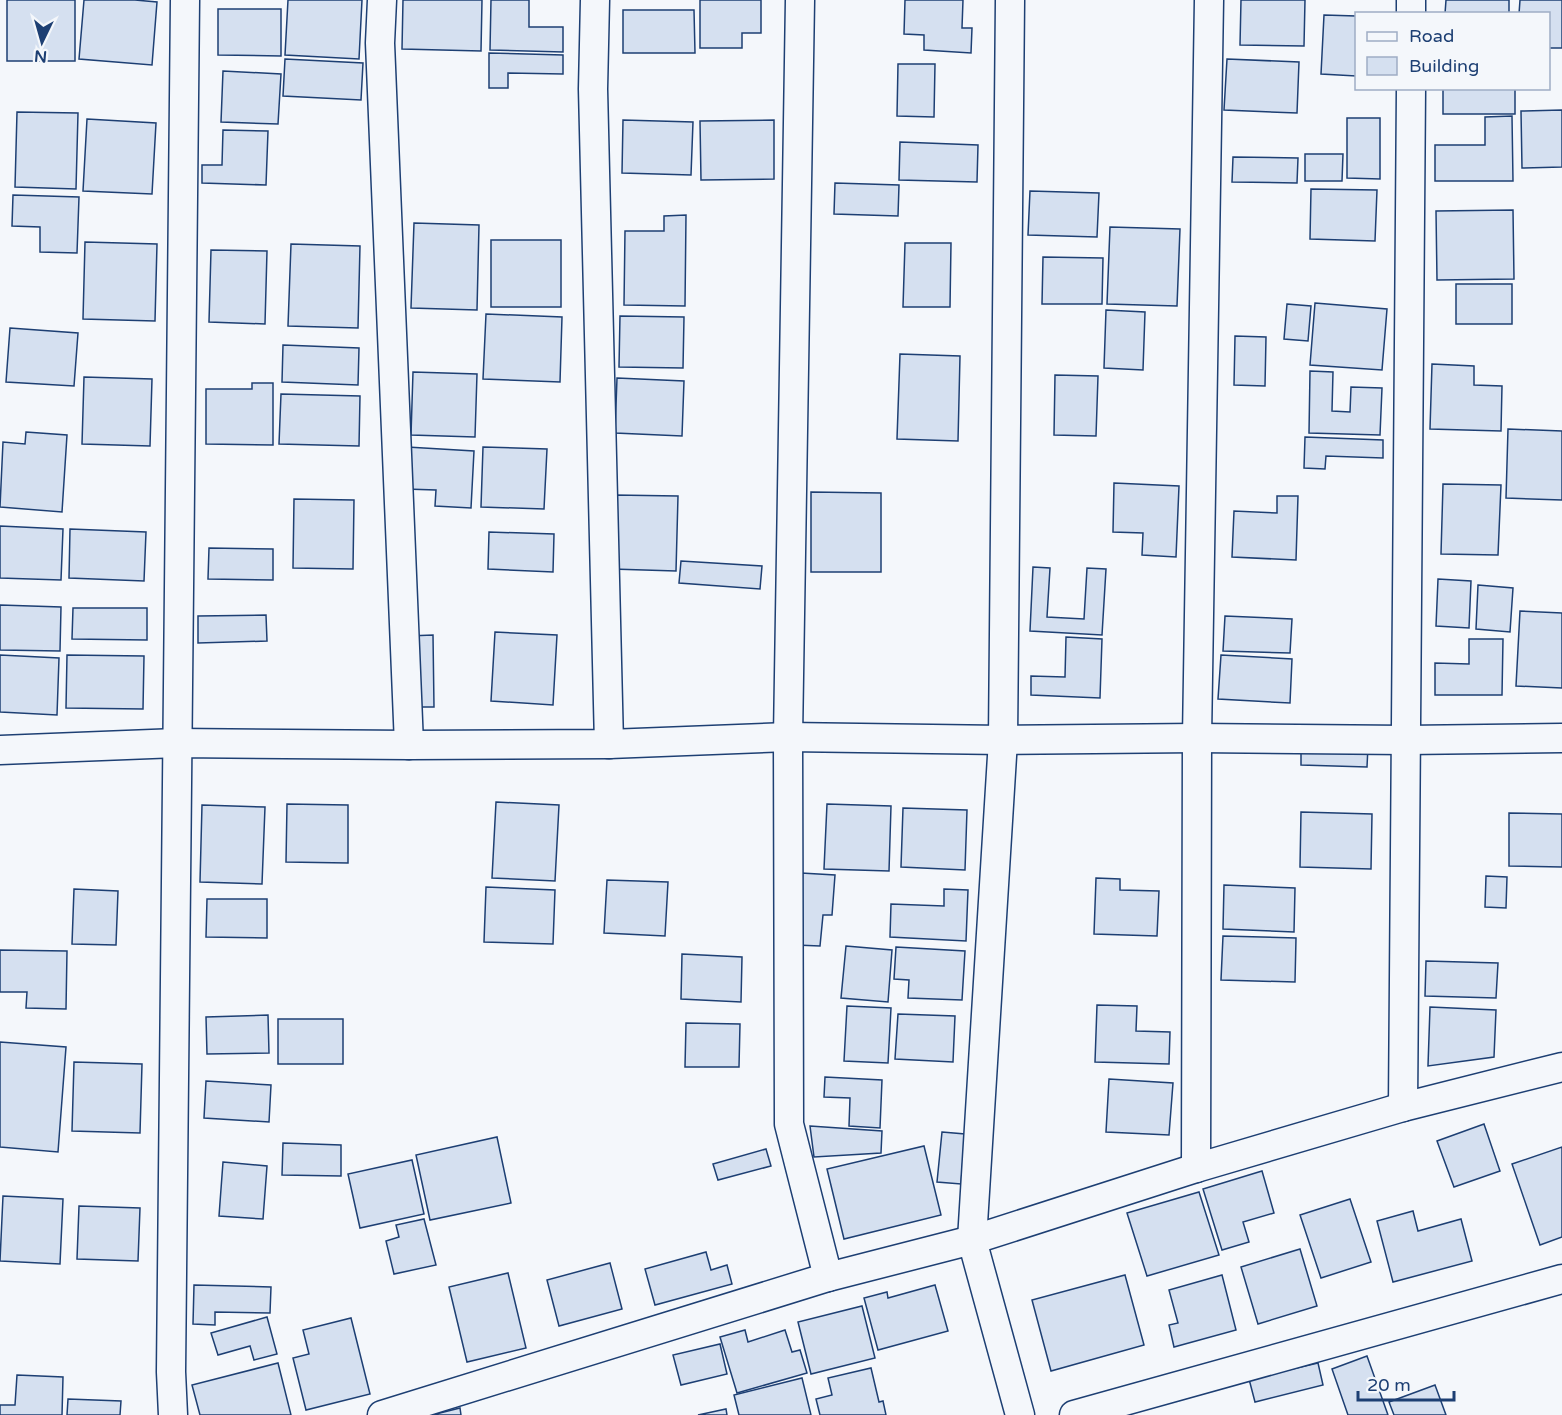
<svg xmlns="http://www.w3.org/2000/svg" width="1562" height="1415" font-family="'Varela Round',sans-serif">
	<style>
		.building { fill: #d5e0f0; stroke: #1d3f73; stroke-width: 1.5 }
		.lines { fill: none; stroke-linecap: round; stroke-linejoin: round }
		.minor-casing { stroke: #1d3f73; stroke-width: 31 }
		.minor { stroke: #f4f7fb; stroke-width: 28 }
	</style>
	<rect width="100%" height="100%" fill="#f4f7fb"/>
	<g class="building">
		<rect x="7" y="0" width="68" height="61"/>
		<path d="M84,0H135L157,2L152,65L79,59Z"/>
		<path d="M288,0H362L359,59L285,55Z"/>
		<path d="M403,0H482L481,51L402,49Z"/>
		<path d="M491,0H529V27H563V52L490,50Z"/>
		<path d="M700,0H761V33H742V48H700Z"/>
		<path d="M905,0H963L962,28H972L971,53L924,50V35L904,34Z"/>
		<path d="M1241,0H1305L1304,46L1240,45Z"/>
		<path d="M1446,0H1509V14H1445Z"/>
		<path d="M1520,0H1562V48H1548V14H1519Z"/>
		<path d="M218,9H281V56L218,55Z"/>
		<path d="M623,10H694L695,53H623Z"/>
		<path d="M1324,15L1356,16V76L1321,74Z"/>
		<path d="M489,53L563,55V74L508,73V88H489Z"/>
		<path d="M285,59L363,63L361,100L283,96Z"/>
		<path d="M1227,59L1299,62L1297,113L1224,110Z"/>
		<path d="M898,64H935L934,117L897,116Z"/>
		<path d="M223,71L281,74L278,124L221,122Z"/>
		<rect x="1443" y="88" width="72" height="26"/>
		<path d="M1562,110V167L1522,168L1521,111Z"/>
		<path d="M17,112L78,113L76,189L15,187Z"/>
		<path d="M1512,116L1513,181H1435V145H1485V117Z"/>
		<path d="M1347,118H1380V179L1347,178Z"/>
		<path d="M87,119L156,123L152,194L83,191Z"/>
		<path d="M623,120L693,122L691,175L622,173Z"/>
		<path d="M774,120V179L701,180L700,121Z"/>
		<path d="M223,130L268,131L266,185L202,183V165H222Z"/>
		<path d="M900,142L978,145L977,182L899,180Z"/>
		<path d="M1305,154H1343L1342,181H1305Z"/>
		<path d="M1233,157L1298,158L1297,183L1232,182Z"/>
		<path d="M835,183L899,185L898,216L834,214Z"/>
		<path d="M1311,189L1377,190L1375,241L1310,239Z"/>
		<path d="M1030,191L1099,193L1097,237L1028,235Z"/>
		<path d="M13,195L79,197L77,253L40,252V227L12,226Z"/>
		<path d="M1513,210L1514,279L1437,280L1436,211Z"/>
		<path d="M686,215L685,306L624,305L625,231H664V216Z"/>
		<path d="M414,223L479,225L477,310L411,308Z"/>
		<path d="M1110,227L1180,229L1177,306L1107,304Z"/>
		<rect x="491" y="240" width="70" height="67"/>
		<path d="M85,242L157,244L155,321L83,319Z"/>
		<path d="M905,243H951L950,307H903Z"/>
		<path d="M291,244L360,246L358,328L288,326Z"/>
		<path d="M211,250L267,251L265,324L209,322Z"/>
		<path d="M1043,257L1103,258L1102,304H1042Z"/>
		<rect x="1456" y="284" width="56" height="40"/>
		<path d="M1315,303L1387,309L1382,370L1310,365Z"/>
		<path d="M1287,304L1311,306L1308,341L1284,339Z"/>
		<path d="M1106,310L1145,312L1143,370L1104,368Z"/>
		<path d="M486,314L562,317L560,382L483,379Z"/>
		<path d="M620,316L684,317L683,368L619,367Z"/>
		<path d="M10,328L78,333L74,386L6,382Z"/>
		<path d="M1235,336L1266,337L1265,386L1234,385Z"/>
		<path d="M283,345L359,348L358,385L282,382Z"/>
		<path d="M900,354L960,356L958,441L897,439Z"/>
		<path d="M1432,364L1474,366V385L1502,386L1501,431L1430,429Z"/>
		<path d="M1310,371L1333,372L1332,411L1350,412L1351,387L1382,388L1380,435L1309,433Z"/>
		<path d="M413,372L477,374L475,437L411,435Z"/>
		<path d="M1055,375L1098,376L1096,436L1054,435Z"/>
		<path d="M84,377L152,379L150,446L82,444Z"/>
		<path d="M617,378L684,381L682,436L615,433Z"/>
		<path d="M252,383H273V445L206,444V389H252Z"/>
		<path d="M281,394L360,396L359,446L279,444Z"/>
		<path d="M1508,429L1562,431V500L1506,498Z"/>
		<path d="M26,432L67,435L62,512L0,507L3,442L25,444Z"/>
		<path d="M1305,437L1383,440V458L1326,456L1325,469L1304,468Z"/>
		<path d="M407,447L474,451L471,508L435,506L436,490L405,489Z"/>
		<path d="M483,447L547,449L544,509L481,507Z"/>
		<path d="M1114,483L1179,486L1176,557L1142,555L1143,533L1113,532Z"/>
		<path d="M1443,484L1501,485L1498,555L1441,554Z"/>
		<path d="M811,492L881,493V572H811Z"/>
		<path d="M614,495L678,496L676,571L612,569Z"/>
		<path d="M1277,496H1298L1296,560L1232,557L1234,511L1277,513Z"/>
		<path d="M294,499L354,500L353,569L293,568Z"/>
		<path d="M0,526L63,529L61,580L0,578Z"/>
		<path d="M70,529L146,532L144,581L69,578Z"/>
		<path d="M489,532L554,534L553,572L488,569Z"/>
		<path d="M209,548L273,549V580L208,579Z"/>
		<path d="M681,561L762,566L760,589L679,583Z"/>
		<path d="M1033,567L1050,568L1047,617L1084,619L1087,568L1106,569L1102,635L1030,631Z"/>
		<path d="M1438,579L1471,581L1469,628L1436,626Z"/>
		<path d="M1478,585L1513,588L1510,632L1476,629Z"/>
		<path d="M0,605L61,607L60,651L0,650Z"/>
		<path d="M73,608H147V640L72,639Z"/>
		<path d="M1520,611L1562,613V688L1516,686Z"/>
		<path d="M266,615L267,641L198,643V616Z"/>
		<path d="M1225,616L1292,619L1290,653L1223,651Z"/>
		<path d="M495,632L557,635L553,705L491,701Z"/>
		<path d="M433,635L434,707H409L408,636Z"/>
		<path d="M1066,637L1102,639L1100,698L1031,695V676L1065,677Z"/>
		<path d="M1469,639H1503L1502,695H1435V663L1469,664Z"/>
		<path d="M0,655L59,658L57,715L0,712Z"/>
		<path d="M67,655L144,656L143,709L66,708Z"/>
		<path d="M1221,655L1292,659L1290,703L1218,699Z"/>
		<path d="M1301,744L1368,746L1367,767L1301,765Z"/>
		<path d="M496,802L559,805L555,881L492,878Z"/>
		<path d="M287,804L348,805V863L286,862Z"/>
		<path d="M827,804L891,806L889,871L824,869Z"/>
		<path d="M202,805L265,807L262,884L200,882Z"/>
		<path d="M903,808L967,810L965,870L901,867Z"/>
		<path d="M1301,812L1372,814L1371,869L1300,867Z"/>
		<path d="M1509,813L1562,814V867L1509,866Z"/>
		<path d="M801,873L835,875L832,915H823L820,946L796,945Z"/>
		<path d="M1486,876L1507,877L1506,908L1485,907Z"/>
		<path d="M1096,878L1120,879V890L1159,891L1157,936L1094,934Z"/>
		<path d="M607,880L668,882L665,936L604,933Z"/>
		<path d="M1224,885L1295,888L1294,932L1223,929Z"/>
		<path d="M486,887L555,890L553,944L484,942Z"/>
		<path d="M74,889L118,891L116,945L72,944Z"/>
		<path d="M944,889L968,890L966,941L890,937L891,904L944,906Z"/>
		<path d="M207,899H267V938L206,937Z"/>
		<path d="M1223,936L1296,938L1295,982L1221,980Z"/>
		<path d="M846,946L892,950L888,1002L841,998Z"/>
		<path d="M896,947L965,951L962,1000L908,998L909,980L894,979Z"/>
		<path d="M0,950L67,951L66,1009L26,1008L27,992H0Z"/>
		<path d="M682,954L742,957L741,1002L681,999Z"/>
		<path d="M1426,961L1498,963L1496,998L1425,996Z"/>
		<path d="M1097,1005L1137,1006L1136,1031L1170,1032L1169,1064L1095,1062Z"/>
		<path d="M847,1006L891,1008L888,1063L844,1061Z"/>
		<path d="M1430,1007L1496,1010L1494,1057L1428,1066Z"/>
		<path d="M898,1014L955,1016L953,1062L895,1059Z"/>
		<path d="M268,1015L269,1053L207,1054L206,1017Z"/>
		<rect x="278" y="1019" width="65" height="45"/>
		<path d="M686,1023L740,1024L739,1067H685Z"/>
		<path d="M0,1042L66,1047L58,1152L0,1147Z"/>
		<path d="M74,1062L142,1064L140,1133L72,1131Z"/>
		<path d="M825,1077L882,1080L880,1128L849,1126L850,1098L824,1097Z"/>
		<path d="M1109,1079L1173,1083L1169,1135L1106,1132Z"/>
		<path d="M206,1081L271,1085L269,1122L204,1118Z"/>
		<path d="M1484,1124L1500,1171L1454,1187L1437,1141Z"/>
		<path d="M810,1126L882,1131L881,1153L814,1157Z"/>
		<path d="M942,1132L965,1134L961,1184L937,1182Z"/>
		<path d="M497,1137L511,1203L430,1220L416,1155Z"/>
		<path d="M283,1143L341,1145V1176L282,1175Z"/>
		<path d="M924,1146L941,1215L844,1239L827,1169Z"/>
		<path d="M1562,1147V1237L1540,1245L1512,1164Z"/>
		<path d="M766,1149L771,1166L718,1180L713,1164Z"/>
		<path d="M412,1160L424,1214L360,1228L348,1174Z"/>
		<path d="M223,1162L267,1166L263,1219L219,1216Z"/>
		<path d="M1262,1171L1274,1213L1243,1222L1249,1242L1222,1250L1203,1189Z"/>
		<path d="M1199,1192L1219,1255L1147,1276L1127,1213Z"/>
		<path d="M3,1196L63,1199L60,1264L0,1261Z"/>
		<path d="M1350,1199L1371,1262L1321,1278L1300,1215Z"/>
		<path d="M79,1206L140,1208L138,1261L77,1259Z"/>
		<path d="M1413,1211L1418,1231L1461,1219L1472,1261L1393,1282L1377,1221Z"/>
		<path d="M424,1219L436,1265L394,1274L386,1241L399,1237L396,1225Z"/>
		<path d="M1300,1249L1317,1306L1258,1324L1241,1267Z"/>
		<path d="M706,1252L711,1270L727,1265L732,1284L655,1305L645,1269Z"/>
		<path d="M610,1263L622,1309L559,1326L547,1280Z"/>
		<path d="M508,1273L526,1348L467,1362L449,1287Z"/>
		<path d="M1125,1275L1144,1345L1051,1371L1032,1300Z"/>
		<path d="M1222,1275L1236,1330L1174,1347L1169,1325L1178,1323L1169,1290Z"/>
		<path d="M194,1285L271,1287L270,1313L215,1312V1325L193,1324Z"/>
		<path d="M935,1285L948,1331L878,1350L864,1298L887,1292L888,1298Z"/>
		<path d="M862,1306L875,1358L811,1374L798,1322Z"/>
		<path d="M267,1317L277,1354L254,1360L250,1346L218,1355L211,1333Z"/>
		<path d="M351,1318L370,1394L306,1410L293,1358L309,1354L303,1330Z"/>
		<path d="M745,1330L748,1342L785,1330L792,1352L800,1350L807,1373L737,1393L720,1337Z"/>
		<path d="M720,1344L727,1374L681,1385L673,1355Z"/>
		<path d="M1367,1356L1388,1415H1348L1332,1369Z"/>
		<path d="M278,1363L291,1415H200L192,1385Z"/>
		<path d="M1318,1363L1323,1385L1255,1402L1249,1379Z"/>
		<path d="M871,1368L879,1402L883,1401L886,1415H820L816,1399L832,1395L828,1378Z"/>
		<path d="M17,1375L63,1377L62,1415H0V1405H15Z"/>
		<path d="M802,1378L811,1415H739L734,1395Z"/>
		<path d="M1435,1385L1446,1415H1394L1389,1402Z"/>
		<path d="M68,1399L121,1401L120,1415H67Z"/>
		<path d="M460,1408L461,1415H432Z"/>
		<path d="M726,1409L727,1415H698Z"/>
	</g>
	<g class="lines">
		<g class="minor-casing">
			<g id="minor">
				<path d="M382,0L380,43L409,745"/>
				<path d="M595,0L593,89L609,744"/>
				<path d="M800,0L788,737L789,1124L828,1277"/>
				<path d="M1010,0L1003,740L972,1240L1020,1415"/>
				<path d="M1411,14V0"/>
				<path d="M0,750L177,743L409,745L609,744L788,737L1003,740L1197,738L1406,740L1562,738"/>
				<path d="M1403,1107L1411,88"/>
				<path d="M1196,1168L1197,738L1209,0"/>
				<path d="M173,1415L171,1372L185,0"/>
				<path d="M382,1415L828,1277L972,1240L1196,1168L1403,1107L1562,1067"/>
				<path d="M1074,1415L1562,1279"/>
			</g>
		</g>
		<use href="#minor" class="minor"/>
	</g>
	<rect x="1355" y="12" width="195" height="78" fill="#f4f7fb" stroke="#9eadc5" stroke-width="1.5"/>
	<rect x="1367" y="32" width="30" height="9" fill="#f4f7fb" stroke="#9eadc5" stroke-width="1.5"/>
	<text x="1409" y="42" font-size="18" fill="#1d3f73">Road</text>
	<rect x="1367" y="57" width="30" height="18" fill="#d5e0f0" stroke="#9eadc5" stroke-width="1.5"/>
	<text x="1409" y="72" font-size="18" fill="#1d3f73">Building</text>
	<g transform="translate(42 42) rotate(185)" stroke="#f4f7fb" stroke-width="4.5" paint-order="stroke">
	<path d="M0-4.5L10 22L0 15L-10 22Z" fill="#1d3f73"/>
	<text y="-9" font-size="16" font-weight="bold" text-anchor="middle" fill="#1d3f73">N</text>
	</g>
	<path d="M1358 1391v9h96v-9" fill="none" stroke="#1d3f73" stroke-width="3"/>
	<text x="1367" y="1391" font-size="18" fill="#1d3f73" stroke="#f4f7fb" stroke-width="4.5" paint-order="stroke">20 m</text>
</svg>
